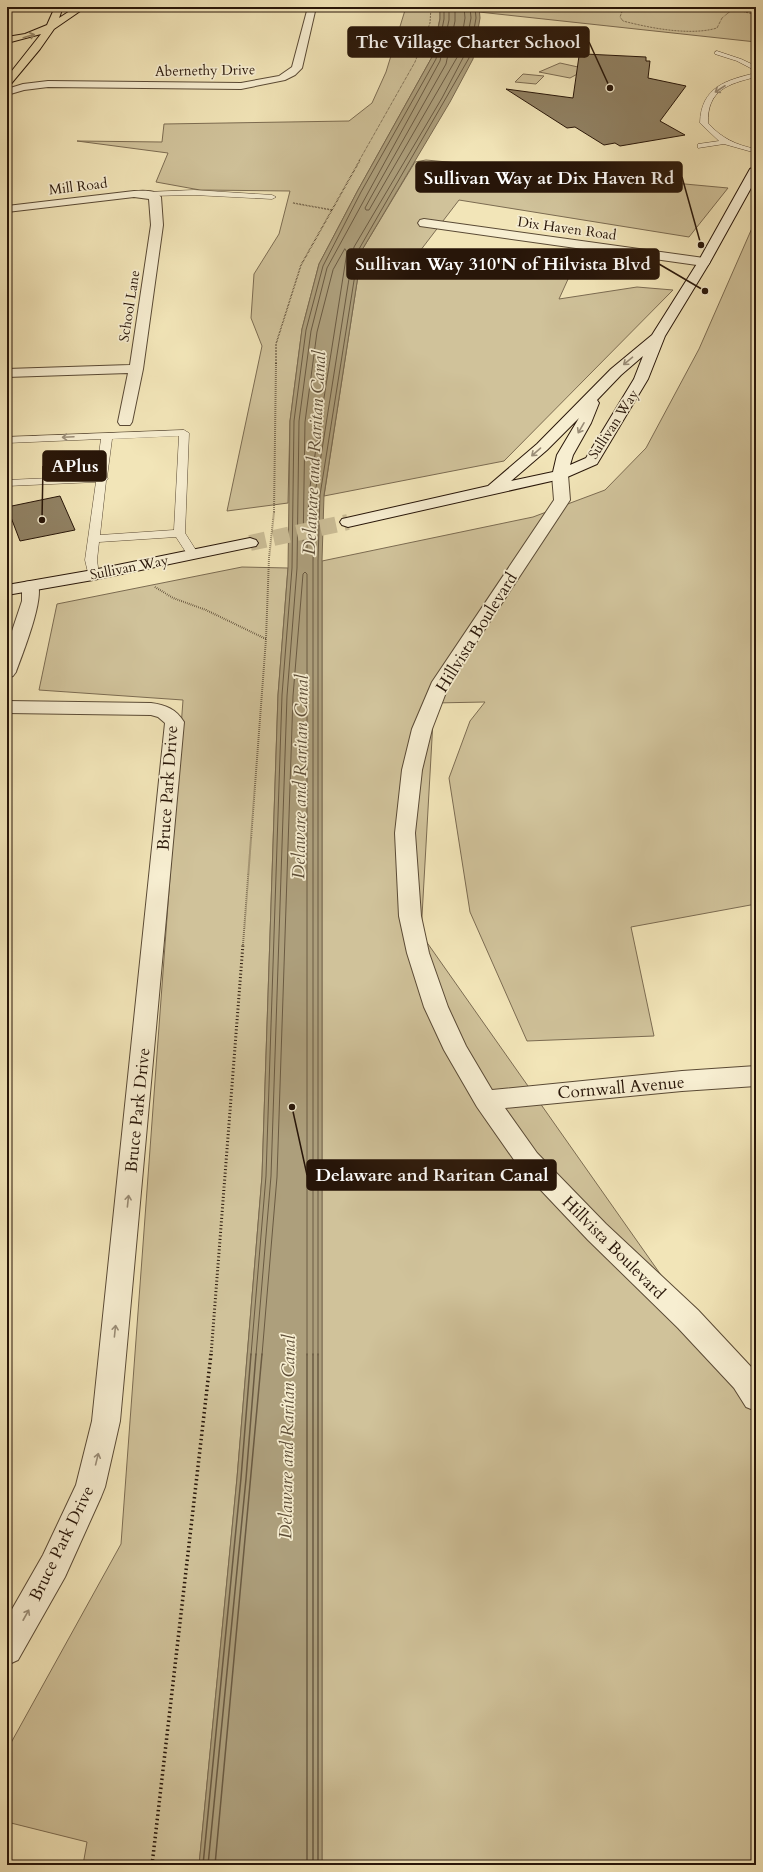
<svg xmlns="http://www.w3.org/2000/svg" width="763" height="1872" font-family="Cardo,serif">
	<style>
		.green { fill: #d0c29a; stroke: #7c6c52 }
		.water { fill: #ad9f7c; stroke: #78684e }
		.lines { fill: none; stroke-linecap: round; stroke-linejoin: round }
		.shore-far1 { stroke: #6a5a42; stroke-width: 1 }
		.shore { stroke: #6a5a42; stroke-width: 1.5 }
		.building { fill: #918264; stroke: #281609 }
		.secondary-tunnel { stroke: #cabc95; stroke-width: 16; stroke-dasharray: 16 8; stroke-linecap: butt }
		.service-casing { stroke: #5a4a35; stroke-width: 1 }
		.minor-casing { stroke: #5a4a35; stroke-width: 2 }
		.secondary-casing { stroke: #281609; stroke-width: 2 }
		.trunk-casing { stroke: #281609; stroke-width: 2 }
		.path-far4 { stroke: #281609; stroke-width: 1; stroke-dasharray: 0.5 1; stroke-linecap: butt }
		.path-far3 { stroke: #281609; stroke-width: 1.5; stroke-dasharray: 0.5 1; stroke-linecap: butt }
		.path-far2 { stroke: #281609; stroke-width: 2; stroke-dasharray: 0.5 1.5; stroke-linecap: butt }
		.path-far1 { stroke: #281609; stroke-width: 3; stroke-dasharray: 1 2.5; stroke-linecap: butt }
		.path { stroke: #281609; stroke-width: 3.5; stroke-dasharray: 1.5 3; stroke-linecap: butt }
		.service { fill: #f7eed1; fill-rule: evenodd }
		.minor { fill: #f7eed1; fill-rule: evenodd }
		.secondary { fill: #f7eed1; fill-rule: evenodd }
		.trunk { fill: #f2e5b8; fill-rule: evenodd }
		.path-bridge { stroke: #281609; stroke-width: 2; stroke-dasharray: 0.5 1.5; stroke-linecap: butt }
		.oneway { stroke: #978869 }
		.oneway2 { stroke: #9a8d77 }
		.labels { text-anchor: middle; stroke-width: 3.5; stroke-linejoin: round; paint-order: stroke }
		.far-street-label { font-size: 14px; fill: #281609; stroke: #f7eed1 }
		.street-label { font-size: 17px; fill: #281609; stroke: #f7eed1 }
		.water-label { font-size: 18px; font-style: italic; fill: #5d4d37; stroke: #f7eed1 }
		.leader { fill: none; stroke: #281609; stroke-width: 1.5 }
		.callout-dot { fill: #281609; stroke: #f7eed1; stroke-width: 1.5 }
		.callout { fill: #281609; stroke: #281609; stroke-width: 1.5 }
		.callout-label { font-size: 18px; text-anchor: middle; font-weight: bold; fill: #fff }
	</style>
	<rect width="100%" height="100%" fill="#f2e5b8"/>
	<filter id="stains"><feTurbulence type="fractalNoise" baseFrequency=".005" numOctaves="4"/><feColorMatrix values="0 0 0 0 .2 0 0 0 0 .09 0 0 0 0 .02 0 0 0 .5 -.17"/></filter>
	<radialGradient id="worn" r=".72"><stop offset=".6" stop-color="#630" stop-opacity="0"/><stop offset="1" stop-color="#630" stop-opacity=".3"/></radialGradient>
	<g class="green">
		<path d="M406,7H440V18L432,57L358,190L319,264L302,329L290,421L288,503L227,511L262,346L251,318L254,274L279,234L290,191L200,190L156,182L168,153L77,141L162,142L164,124L349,121L372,103L386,72Z"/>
		<path d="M479,7H756V42L479,12Z"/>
		<path d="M560,63L587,69L570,78L539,72Z"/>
		<path d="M523,74L544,76L536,84L515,82Z"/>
		<path d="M426,160L728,188L689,237L459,200L420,251L569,277L559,299L637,287L673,290L504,461L324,496L362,250L415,162Z"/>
		<path d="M756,219V904L631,927L654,1036L527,1041L470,912L449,778L470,721L485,702L434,703L421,934L756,1410V1865H322V561L533,517L605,490L646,448L699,349Z"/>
		<path d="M242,567L288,568L278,695L262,1176L237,1478L199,1865H83L87,1842L7,1822V1750L121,1544L183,700L39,690L57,604Z"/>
	</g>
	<path class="water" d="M440,7H479L480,18L473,59L450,102L362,250L324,495L322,561V1865H199L237,1478L262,1176L278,695L288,568L290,421L302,329L319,264L358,190L432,57L440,19Z"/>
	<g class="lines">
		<g class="shore-far1">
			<path d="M455,7V21L446,64L371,197L365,208L366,210H369L459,54L465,18L464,7"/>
			<path d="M345,249L347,252L309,493L307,549L305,551L303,549L305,422L317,332L333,270Z"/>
			<path d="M251,1355L266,1176L282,695L292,568L294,421L306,330L323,266L361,192L436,59L444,19V7"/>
			<path d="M256,1355L271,1176L287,696L297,568L299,421L311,331L327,268L440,61L449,20V7"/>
			<path d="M262,1355L277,1177L293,696L303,574L305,572L307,574V1355"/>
			<path d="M313,1355V561L315,494L354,247L442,98L464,56L471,18L470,7"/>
			<path d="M318,1355V561L320,495L359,249L469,58L476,18L475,7"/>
		</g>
		<g class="shore">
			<path d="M307,1354V1865"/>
			<path d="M313,1354V1865"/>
			<path d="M318,1354V1865"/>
			<path d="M203,1865L241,1478L251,1354"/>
			<path d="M208,1865L246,1479L256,1354"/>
			<path d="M215,1865L262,1354"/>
		</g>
	</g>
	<g class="building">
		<path d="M585,54L646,57V61H650L648,78L686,86L660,121L685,135L620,146L615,143L604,145L575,127L567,128L506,89L573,98L579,56L585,57Z"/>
		<path d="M60,496L75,530L20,541L7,507Z"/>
	</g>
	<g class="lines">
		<path class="secondary-tunnel" d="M250,543L348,522"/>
		<g class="service-casing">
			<g id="service">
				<path d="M717,51L741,59L756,66V71L737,61L715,54V52Z"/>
				<path d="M756,73V77C728,84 707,90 708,123C721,138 736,145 756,149V153L724,144L698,148V144L719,141L700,123C701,87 726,80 756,73Z"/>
				<path d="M194,190L272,195L276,197L272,199L194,195L149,196L145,194L149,192Z"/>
				<path d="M184,430L189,433L185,533L199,555L197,557H189L176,537L99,542L97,560L99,575L93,578L89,577L85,560L96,482L7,486V480L96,476L101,439L7,443V437ZM179,436L174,530L100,535L106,481L108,479L107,477L112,439Z"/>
			</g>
		</g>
		<g class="minor-casing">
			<g id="minor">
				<path d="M308,7H316L302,68L295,75L285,80L241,89L48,87L24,90L7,95V89L23,84L48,81L241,83L279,76L292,67Z"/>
				<path d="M134,191C143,191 154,189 161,197L163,225L143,369L132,422L130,425H120L118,422L128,373L7,377V369L130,365L151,225L149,199L134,197L7,212V206Z"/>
				<path d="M424,219L704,258L708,259L710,262L708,265L704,266L420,226L418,223L420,220Z"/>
				<path d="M560,470L565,472L568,475L570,500L450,682L432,729L422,770L415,833L421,916L429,953L448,1007L466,1046L492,1090L682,1071L756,1066V1086L682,1091L505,1108L537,1153L606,1224L698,1310L754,1370L756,1373V1411L746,1407L734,1388L678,1328L588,1240L519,1167L477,1107L444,1050L424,1007L407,953L399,916L395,833L402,770L412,729L432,682L554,500L552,475L555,472Z"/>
				<path d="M31,581L37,582C46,596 22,655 16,672L13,676L7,678V646L22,601V586L25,582Z"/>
				<path d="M7,701L151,703C166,705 176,709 184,722L120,1421L105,1487L101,1497L65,1577L18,1660L7,1665V1618L43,1555L76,1485L92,1421L165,723L158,717L151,715L7,713Z"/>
			</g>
		</g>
		<g class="secondary-casing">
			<g id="secondary">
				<path d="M756,166V179L710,262L665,336L648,379L597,464L565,478L348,527L342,525L340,522L342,519L488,486L537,444L611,369L652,335L698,262L750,169ZM643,356L634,379L586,458L570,465L573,455L591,423L599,403L597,400L621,375ZM579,418L557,455L553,472L511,481L547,450Z"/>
				<path d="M250,538L256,540L258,543L256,546L93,580L7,595V585L93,570Z"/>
			</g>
		</g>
		<g class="trunk-casing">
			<path id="trunk" d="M55,7H63L59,18L76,7H86L54,29L40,49L10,85L7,86V77L41,34L7,43V37L25,34L47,25Z"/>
		</g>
		<g class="path-far4">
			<path d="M622,7L623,9L620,17L623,21C650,28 690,36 717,28L722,18L733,9"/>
			<path d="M703,7L738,10L756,15"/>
			<path d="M359,161L415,62L430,23L431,7"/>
		</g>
		<g class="path-far3">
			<path d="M293,203L332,210"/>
			<path d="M276,364V344L301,265L360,160"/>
		</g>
		<g class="path-far2">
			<path d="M274,512L276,363"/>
			<path d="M155,587L173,598L206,610L266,639"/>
			<path d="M243,945L266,639L269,558"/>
		</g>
		<path class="path-far1" d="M211,1355L243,944"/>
		<path class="path" d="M152,1865L211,1354"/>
		<use href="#service" class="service"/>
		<use href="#minor" class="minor"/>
		<use href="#secondary" class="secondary"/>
		<use href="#trunk" class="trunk"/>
		<path class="path-bridge" d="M269,558L274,512"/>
	</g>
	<defs><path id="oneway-shaft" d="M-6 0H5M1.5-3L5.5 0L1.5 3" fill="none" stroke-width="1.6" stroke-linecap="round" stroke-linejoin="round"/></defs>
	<use class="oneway" href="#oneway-shaft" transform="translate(29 36) rotate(-17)"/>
	<g class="oneway2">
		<use href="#oneway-shaft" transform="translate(720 89) rotate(147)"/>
		<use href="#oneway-shaft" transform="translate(628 361) rotate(140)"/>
		<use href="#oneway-shaft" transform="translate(581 428) rotate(120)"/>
		<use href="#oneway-shaft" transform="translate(68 437) rotate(177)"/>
		<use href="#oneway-shaft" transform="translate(536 452) rotate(139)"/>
		<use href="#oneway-shaft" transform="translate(128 1201) rotate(-84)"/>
		<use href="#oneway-shaft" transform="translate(115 1331) rotate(-84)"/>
		<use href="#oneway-shaft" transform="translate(97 1459) rotate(-76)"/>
		<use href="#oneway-shaft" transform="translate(26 1615) rotate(-61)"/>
	</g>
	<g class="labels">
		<g class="far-street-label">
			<text transform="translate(205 70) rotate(-1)" y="5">Abernethy Drive</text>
			<text transform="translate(78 186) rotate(-7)" y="5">Mill Road</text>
			<text transform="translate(567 228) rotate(8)" y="5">Dix Haven Road</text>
			<text transform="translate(129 306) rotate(-81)" y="5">School Lane</text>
			<text transform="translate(613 424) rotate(-57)" y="5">Sullivan Way</text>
			<text transform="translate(129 567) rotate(-11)" y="5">Sullivan Way</text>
		</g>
		<g class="street-label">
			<text transform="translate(476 632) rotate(-58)" y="6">Hillvista Boulevard</text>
			<text transform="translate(167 788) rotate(-86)" y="6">Bruce Park Drive</text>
			<text transform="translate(621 1087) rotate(-5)" y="6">Cornwall Avenue</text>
			<text transform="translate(137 1110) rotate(-84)" y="6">Bruce Park Drive</text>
			<text transform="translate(614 1247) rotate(45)" y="6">Hillvista Boulevard</text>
			<text transform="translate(61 1543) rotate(-64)" y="6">Bruce Park Drive</text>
		</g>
		<g class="water-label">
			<text transform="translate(314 453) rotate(-87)" y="6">Delaware and Raritan Canal</text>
			<text transform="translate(300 777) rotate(-89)" y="6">Delaware and Raritan Canal</text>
			<text transform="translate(287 1437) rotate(-89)" y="6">Delaware and Raritan Canal</text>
		</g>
	</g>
	<path class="leader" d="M610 88L589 42M701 245L682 177M705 291L659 264M42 520L43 466M292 1107L307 1175"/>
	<g class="callout-dot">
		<circle cx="610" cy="88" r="4"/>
		<circle cx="701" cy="245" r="4"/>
		<circle cx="705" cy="291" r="4"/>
		<circle cx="42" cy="520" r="4"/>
		<circle cx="292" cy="1107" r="4"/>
	</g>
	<g class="callout">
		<rect x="348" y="27" width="241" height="30" rx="4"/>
		<rect x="416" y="162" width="266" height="30" rx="4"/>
		<rect x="347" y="249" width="312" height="30" rx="4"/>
		<rect x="43" y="451" width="63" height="30" rx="4"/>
		<rect x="307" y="1160" width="249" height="30" rx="4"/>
	</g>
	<g class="callout-label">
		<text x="468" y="48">The Village Charter School</text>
		<text x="549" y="184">Sullivan Way at Dix Haven Rd</text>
		<text x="503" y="270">Sullivan Way 310'N of Hilvista Blvd</text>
		<text x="75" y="472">APlus</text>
		<text x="432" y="1181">Delaware and Raritan Canal</text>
	</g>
	<rect width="763" height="1872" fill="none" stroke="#f2e5b8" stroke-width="24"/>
	<rect x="8" y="8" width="747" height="1856" fill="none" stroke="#281609" stroke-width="2"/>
	<rect x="12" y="12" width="739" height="1848" fill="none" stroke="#281609"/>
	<rect width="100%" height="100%" filter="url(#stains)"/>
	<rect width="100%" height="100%" fill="url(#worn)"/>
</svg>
